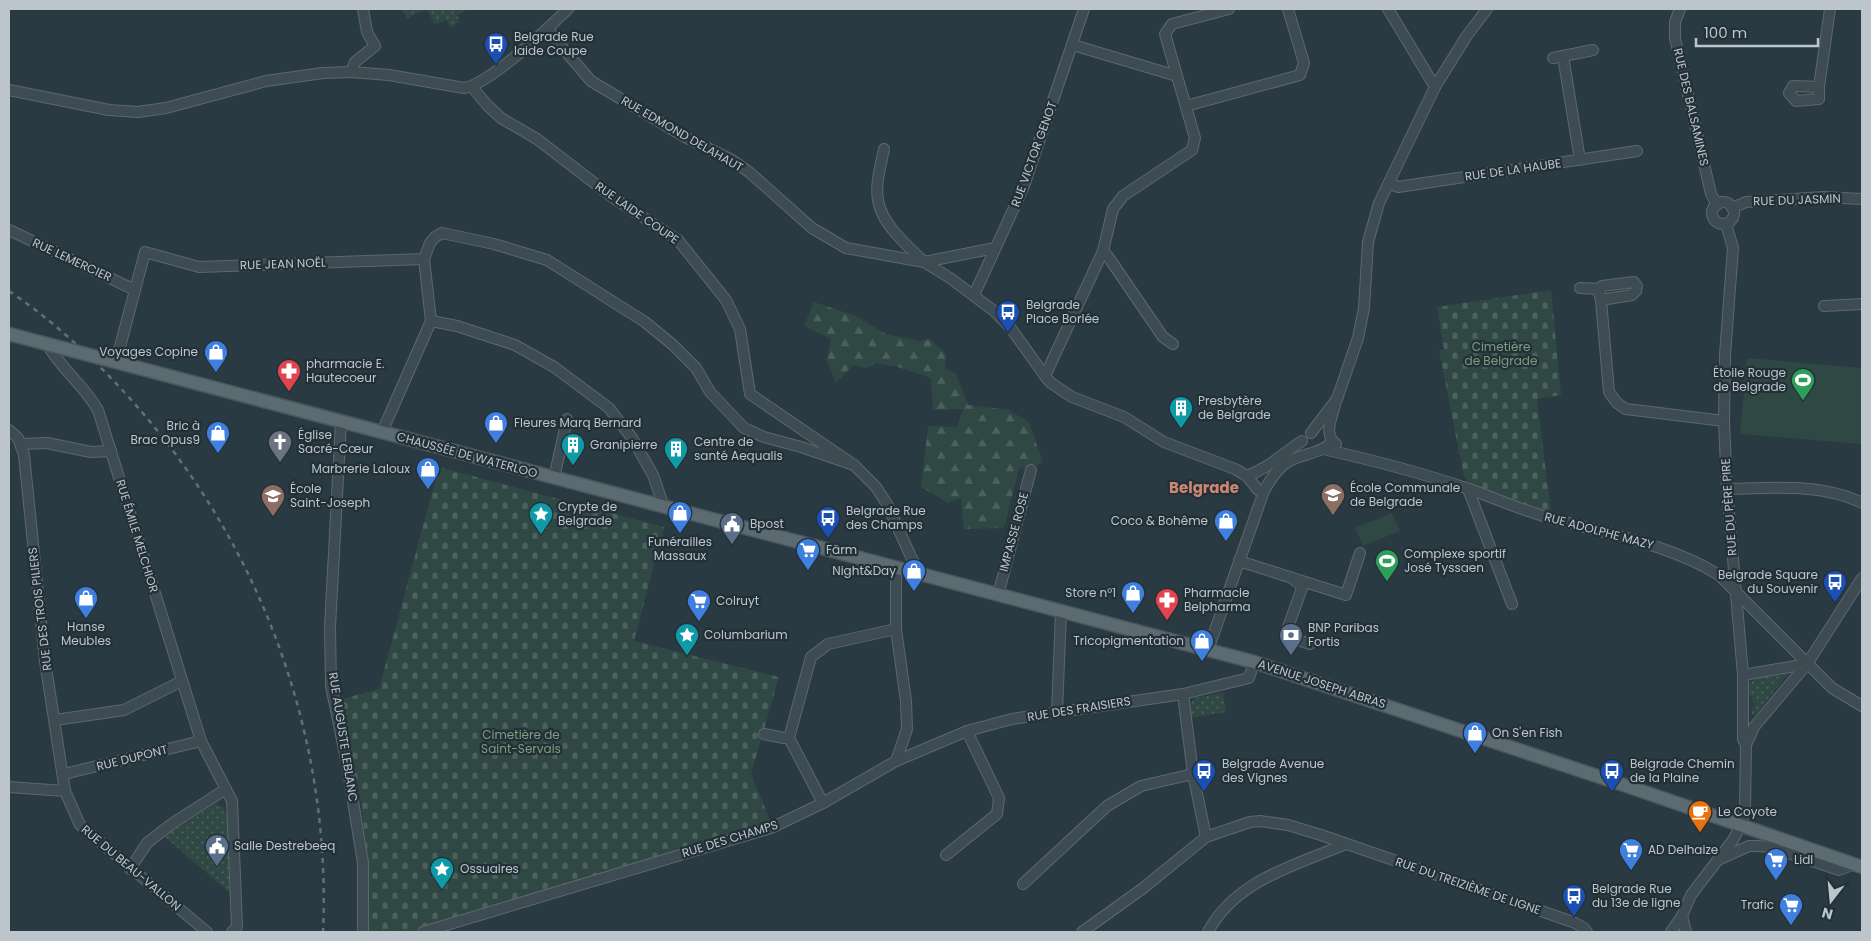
<svg xmlns="http://www.w3.org/2000/svg" width="1871" height="941" font-family="Poppins,sans-serif">
	<style>
		.forest { fill: url(#forest-firs) }
		.cemetery { fill: url(#cemetery-stones) }
		.park { fill: url(#park-dots) }
		.garden { fill: #304843 }
		.lines { fill: none; stroke-linecap: round; stroke-linejoin: round }
		.minor-casing { stroke: #5c686f; stroke-width: 12 }
		.major-casing { stroke: #4b575e; stroke-width: 15 }
		.minor { stroke: #3e4b52; stroke-width: 10 }
		.major { stroke: #5c6a71; stroke-width: 12 }
		.rail { stroke: #617078; stroke-width: 2.5; stroke-dasharray: 5 5; stroke-linecap: butt }
		.major-bridge-casing { stroke: #4b575e; stroke-width: 15; stroke-linecap: butt }
		.major-bridge { stroke: #5c6a71; stroke-width: 12 }
		.labels { text-anchor: middle; stroke-width: 4.5; stroke-linejoin: round; paint-order: stroke }
		.poi-label { font-size: 12px; fill: #bbc5cb; stroke: #233037; text-anchor: start }
		.street-label { font-size: 12px; fill: #bbc5cb; stroke: #233037 }
		.park-label { font-size: 12px; fill: #7c9f7c; stroke: #233037 }
		.quarter-label { font-size: 15px; font-weight: bold; fill: #ce8674; stroke: #233037 }
	</style>
	<defs>
		<pattern id="forest-firs" width="22" height="20" patternUnits="userSpaceOnUse" patternTransform="scale(1.25)"><rect width="22" height="20" fill="#304843"/><path d="M5 1l3.5 6h-7zM16 11l3.5 6h-7z" fill="#4c615d"/></pattern>
		<pattern id="cemetery-stones" width="16" height="16" patternUnits="userSpaceOnUse" patternTransform="scale(1.25)"><rect width="16" height="16" fill="#304843"/><path d="M2 7V4a2 2 0 0 1 4 0v3zM10 15v-3a2 2 0 0 1 4 0v3z" fill="#4c615d"/></pattern>
		<pattern id="park-dots" width="8" height="8" patternUnits="userSpaceOnUse" patternTransform="scale(1.25)"><rect width="8" height="8" fill="#304843"/><path d="M2 2h.1M6 6h.1" fill="none" stroke="#4c615d" stroke-width="1.8" stroke-linecap="round"/></pattern>
	</defs>
	<rect width="100%" height="100%" fill="#2a3a42"/>
	<path class="forest" d="M814,302L856,316L886,334L919,341L930,339L946,354L945,368L956,374L968,405L1009,410L1029,422L1043,463L1019,469L1004,528L964,529L961,498L948,503L921,487L928,426L957,427L963,409L933,410L931,378L898,367L876,363L867,368L853,365L836,383L827,361L831,339L804,326Z"/>
	<g class="cemetery">
		<path d="M1551,290L1561,395L1537,399L1551,513H1544L1471,485L1464,477L1439,350L1444,349L1437,307Z"/>
		<path d="M439,467L664,527L634,641L779,677L751,774L771,823L525,900L414,932H369L367,858L361,801L339,700L379,689Z"/>
	</g>
	<g class="park">
		<path d="M401,9H467L457,15L460,21L451,28L446,20L435,24L426,9L408,18Z"/>
		<path d="M1787,673L1788,674L1755,715H1752L1751,708L1754,705C1752,696 1743,686 1755,679Z"/>
		<path d="M1223,693L1226,712L1190,718L1189,706L1194,698Z"/>
		<path d="M215,804L223,807L228,817L231,894L164,836Z"/>
	</g>
	<g class="garden">
		<path d="M1747,358L1862,368V444L1740,434Z"/>
		<path d="M1392,513L1400,531L1363,546L1355,528Z"/>
	</g>
	<g class="lines">
		<g class="minor-casing">
			<g id="minor">
				<path d="M1388,9L1435,87"/>
				<path d="M1680,9L1675,22V38L1711,194L1717,205"/>
				<path d="M548,28L555,39L591,81L685,137L732,160L749,172L812,228L846,248L924,262L950,278L994,311L1010,327L1045,376L1051,383L1072,397L1124,417L1164,442L1235,469L1247,476L1258,490L1264,491"/>
				<path d="M1563,56L1580,160"/>
				<path d="M1553,58L1593,50"/>
				<path d="M351,72L355,62L375,46L367,32L363,9"/>
				<path d="M1177,76L1165,34L1172,24L1229,9"/>
				<path d="M1793,86L1819,87V99L1796,101L1789,93Z"/>
				<path d="M472,87L487,105L501,118L537,139L615,199L678,240L726,300L740,329L750,394L854,465L876,487L887,504L912,559L921,574"/>
				<path d="M1819,87L1830,9"/>
				<path d="M9,90L109,110L138,112L166,108L266,81L323,73L351,72L389,75L464,88C490,84 548,28 568,9"/>
				<path d="M1186,106L1300,75L1304,63L1288,9"/>
				<path d="M884,149C881,165 875,184 878,200C882,225 907,245 924,262L995,248"/>
				<path d="M1389,183L1398,187L1637,151"/>
				<circle cx="1723" cy="213" r="11"/>
				<path d="M1732,208L1746,202L1823,197L1862,199"/>
				<path d="M1726,224L1733,248L1725,355L1724,421L1727,489L1743,675V739L1746,745"/>
				<path d="M9,230L135,290"/>
				<path d="M1103,251L1109,258L1163,337L1173,344"/>
				<path d="M1580,288L1600,289"/>
				<path d="M974,295L1024,186L1084,9"/>
				<path d="M1601,300L1632,295L1636,291L1637,286L1634,282L1602,286L1599,293L1601,300L1609,392L1617,403L1626,409L1724,421"/>
				<path d="M1824,306L1862,304"/>
				<path d="M431,321L457,326L515,345L554,367L609,408L632,438L653,475L664,507"/>
				<path d="M47,344C61,369 83,384 98,410L201,741L232,801L237,927L232,932"/>
				<path d="M116,362L145,252L199,267L424,259"/>
				<path d="M1045,376L1103,251L1113,209L1123,196L1192,150L1195,138L1177,76L1073,45"/>
				<path d="M1335,405C1332,417 1323,435 1336,444"/>
				<path d="M341,422L330,627L331,686L347,764L363,863V932"/>
				<path d="M9,430L18,438L24,455L45,661L65,791"/>
				<path d="M382,432L431,321L424,259L430,243L435,237L442,233L494,244L547,260L645,322L673,345L696,368L710,392L744,428L764,437L801,447L854,465"/>
				<path d="M1311,433L1337,399L1358,338L1364,308L1368,242L1379,203L1435,87L1466,37L1487,9"/>
				<path d="M21,444L47,443L91,452L111,451"/>
				<path d="M1323,449C1372,460 1422,473 1469,489C1492,497 1514,507 1537,514C1598,533 1664,541 1719,575L1832,688L1862,706"/>
				<path d="M1247,476C1269,468 1283,453 1302,441"/>
				<path d="M554,478L567,419"/>
				<path d="M1468,489L1512,604"/>
				<path d="M1727,489C1770,488 1823,483 1862,503"/>
				<path d="M1239,561L1346,595L1360,553"/>
				<path d="M1294,580L1300,584L1302,588L1286,633L1288,637L1310,644"/>
				<path d="M998,595L1031,470"/>
				<path d="M1208,650L1264,491C1270,480 1276,470 1286,463C1299,454 1325,453 1332,441"/>
				<path d="M1743,675L1807,664"/>
				<path d="M1183,694L1193,774L1206,837"/>
				<path d="M1057,712L1061,611"/>
				<path d="M55,720L124,710L182,681"/>
				<path d="M764,734L784,738H789"/>
				<path d="M896,761L967,731L1012,719L1183,694L1249,678L1254,662"/>
				<path d="M64,774L201,741"/>
				<path d="M9,787L65,791L80,825L207,932"/>
				<path d="M823,803L789,738L811,657L828,644L896,629"/>
				<path d="M946,855L997,814L999,798L967,731"/>
				<path d="M1718,860L1749,846H1757L1771,847L1839,870L1855,864"/>
				<path d="M130,869L147,843L173,823L226,789"/>
				<path d="M1023,884L1107,806L1141,786L1193,774"/>
				<path d="M1682,916L1686,932"/>
				<path d="M423,932L771,828L823,803L896,761L907,729L906,701L896,629V568"/>
				<path d="M1082,932L1142,889L1206,837L1250,822L1260,821L1288,825L1321,835L1573,922L1584,928L1587,932"/>
				<path d="M1208,932C1235,880 1296,865 1346,844"/>
				<path d="M1671,932L1682,916L1691,895L1733,840L1741,825L1745,809L1746,745L1754,727L1807,664L1862,578"/>
			</g>
		</g>
		<g class="major-casing">
			<g id="major">
				<path d="M9,334L47,344"/>
				<path d="M116,362L1254,662L1624,785L1862,867"/>
			</g>
		</g>
		<use href="#minor" class="minor"/>
		<use href="#major" class="major"/>
		<path class="rail" d="M9,291C52,320 90,355 125,393C259,539 332,734 323,932"/>
		<g class="major-bridge-casing">
			<path id="major-bridge" d="M47,344L116,362"/>
		</g>
		<use href="#major-bridge" class="major-bridge"/>
	</g>
	<defs>
		<g id="bus-pin" transform="scale(1.25)"><path d="M0 17L-7.5 6A9.5 9.5 0 1 1 7.5 6Z" fill="#1a4fb4" stroke="#233037"/><path d="M-5-6H5V4H4V6H2V4H-2V6H-4V4H-5ZM-3.5-4V0h7V-4ZM-3.5 1.2v1.5H-2V1.2ZM2 1.2v1.5H3.5V1.2Z" fill="#fff"/></g>
		<g id="shop-pin" transform="scale(1.25)"><path d="M0 17L-7.5 6A9.5 9.5 0 1 1 7.5 6Z" fill="#3f7fe0" stroke="#233037"/><path d="M-5-2.5h2.3a2.7 3.5 0 0 1 5.4 0H5L5.5 6h-11ZM-1.5-2.5h3a1.5 2.3 0 0 0-3 0Z" fill="#fff"/></g>
		<g id="pharmacy-pin" transform="scale(1.25)"><path d="M0 17L-7.5 6A9.5 9.5 0 1 1 7.5 6Z" fill="#e0444e" stroke="#233037"/><path d="M-2-6h4v4h4v4h-4v4h-4v-4h-4v-4h4Z" fill="#fff"/></g>
		<g id="stadium-pin" transform="scale(1.25)"><path d="M0 17L-7.5 6A9.5 9.5 0 1 1 7.5 6Z" fill="#2e9e5b" stroke="#233037"/><path d="M0-5a6.5 5 0 1 0 0 10a6.5 5 0 1 0 0-10ZM-3.5-1.8h7v3.6h-7Z" fill="#fff"/></g>
		<g id="building-pin" transform="scale(1.25)"><path d="M0 17L-7.5 6A9.5 9.5 0 1 1 7.5 6Z" fill="#0f9aa8" stroke="#233037"/><path d="M-4-6H4V6H1V3H-1V6H-4ZM-2.5-4.3h1.7v1.8h-1.7ZM.8-4.3h1.7v1.8H.8ZM-2.5-1h1.7V.8h-1.7ZM.8-1h1.7V.8H.8Z" fill="#fff"/></g>
		<g id="church-pin" transform="scale(1.25)"><path d="M0 17L-7.5 6A9.5 9.5 0 1 1 7.5 6Z" fill="#6b7280" stroke="#233037"/><path d="M-1.2-6h2.4v3.5h3.3v2.4h-3.3V6h-2.4V-.1h-3.3v-2.4h3.3Z" fill="#fff"/></g>
		<g id="school-pin" transform="scale(1.25)"><path d="M0 17L-7.5 6A9.5 9.5 0 1 1 7.5 6Z" fill="#8d6e63" stroke="#233037"/><path d="M0-5L7-2L0 1L-7-2ZM-4 1L0 2.5L4 1V4Q0 6-4 4Z" fill="#fff"/></g>
		<g id="sight-pin" transform="scale(1.25)"><path d="M0 17L-7.5 6A9.5 9.5 0 1 1 7.5 6Z" fill="#0f9aa8" stroke="#233037"/><path d="M0-6L1.8-2.2L6-1.7L2.9 1.2L3.7 5.4L0 3.3L-3.7 5.4L-2.9 1.2L-6-1.7L-1.8-2.2Z" fill="#fff"/></g>
		<g id="civic-pin" transform="scale(1.25)"><path d="M0 17L-7.5 6A9.5 9.5 0 1 1 7.5 6Z" fill="#5c6f8a" stroke="#233037"/><path d="M-.6-6.5H3V-4.5H.6V-3L4-1V1h2V6H-6V1h2V-1L-.6-3ZM-1.2 2.5V6h2.4V2.5Z" fill="#fff"/></g>
		<g id="supermarket-pin" transform="scale(1.25)"><path d="M0 17L-7.5 6A9.5 9.5 0 1 1 7.5 6Z" fill="#3f7fe0" stroke="#233037"/><path d="M-6-5.5h2.5l.6 2H6L4.5 2H-2.5L-4.4-4H-6ZM-1.5 3.2a1.3 1.3 0 1 0 .1 0ZM3 3.2a1.3 1.3 0 1 0 .1 0Z" fill="#fff"/></g>
		<g id="bank-pin" transform="scale(1.25)"><path d="M0 17L-7.5 6A9.5 9.5 0 1 1 7.5 6Z" fill="#5c6f8a" stroke="#233037"/><path d="M-6-4H6V4H-6ZM0-2.3a2.3 2.3 0 1 0 0 4.6a2.3 2.3 0 1 0 0-4.6Z" fill="#fff"/></g>
		<g id="cafe-pin" transform="scale(1.25)"><path d="M0 17L-7.5 6A9.5 9.5 0 1 1 7.5 6Z" fill="#e8710a" stroke="#233037"/><path d="M-5.5-4.5H6V0H3Q3 3.5 0 3.5H-2.5Q-5.5 3.5-5.5 0ZM3-3.2v2h1.7v-2ZM-6 4.5H4V6H-6Z" fill="#fff"/></g>
	</defs>
	<g fill-rule="evenodd">
		<use href="#bus-pin" x="496" y="44"/>
		<use href="#bus-pin" x="1008" y="312"/>
		<use href="#shop-pin" x="216" y="352"/>
		<use href="#pharmacy-pin" x="289" y="371"/>
		<use href="#stadium-pin" x="1803" y="380"/>
		<use href="#building-pin" x="1181" y="408"/>
		<use href="#shop-pin" x="496" y="423"/>
		<use href="#shop-pin" x="218" y="433"/>
		<use href="#church-pin" x="280" y="442"/>
		<use href="#building-pin" x="573" y="445"/>
		<use href="#building-pin" x="676" y="449"/>
		<use href="#shop-pin" x="428" y="469"/>
		<use href="#school-pin" x="1333" y="495"/>
		<use href="#school-pin" x="273" y="496"/>
		<use href="#shop-pin" x="680" y="513"/>
		<use href="#sight-pin" x="541" y="514"/>
		<use href="#bus-pin" x="828" y="518"/>
		<use href="#shop-pin" x="1226" y="521"/>
		<use href="#civic-pin" x="732" y="524"/>
		<use href="#supermarket-pin" x="808" y="550"/>
		<use href="#stadium-pin" x="1387" y="561"/>
		<use href="#shop-pin" x="914" y="571"/>
		<use href="#bus-pin" x="1835" y="582"/>
		<use href="#shop-pin" x="1133" y="593"/>
		<use href="#shop-pin" x="86" y="598"/>
		<use href="#pharmacy-pin" x="1167" y="600"/>
		<use href="#supermarket-pin" x="699" y="601"/>
		<use href="#sight-pin" x="687" y="635"/>
		<use href="#bank-pin" x="1291" y="635"/>
		<use href="#shop-pin" x="1202" y="641"/>
		<use href="#shop-pin" x="1475" y="733"/>
		<use href="#bus-pin" x="1204" y="771"/>
		<use href="#bus-pin" x="1612" y="771"/>
		<use href="#cafe-pin" x="1700" y="812"/>
		<use href="#civic-pin" x="217" y="846"/>
		<use href="#supermarket-pin" x="1631" y="850"/>
		<use href="#supermarket-pin" x="1776" y="860"/>
		<use href="#sight-pin" x="442" y="869"/>
		<use href="#bus-pin" x="1574" y="896"/>
		<use href="#supermarket-pin" x="1791" y="905"/>
	</g>
	<g class="labels">
		<g class="poi-label">
			<text x="514" y="41">Belgrade Rue<tspan x="514" dy="14">laide Coupe</tspan></text>
			<text x="1026" y="309">Belgrade<tspan x="1026" dy="14">Place Borlée</tspan></text>
			<text x="198" y="356" text-anchor="end">Voyages Copine</text>
			<text x="306" y="368">pharmacie E.<tspan x="306" dy="14">Hautecoeur</tspan></text>
			<text x="1786" y="377" text-anchor="end">Étoile Rouge<tspan x="1786" dy="14">de Belgrade</tspan></text>
			<text x="1198" y="405">Presbytère<tspan x="1198" dy="14">de Belgrade</tspan></text>
			<text x="514" y="427">Fleures Marq Bernard</text>
			<text x="200" y="430" text-anchor="end">Bric à<tspan x="200" dy="14">Brac Opus9</tspan></text>
			<text x="298" y="439">Église<tspan x="298" dy="14">Sacré-Cœur</tspan></text>
			<text x="694" y="446">Centre de<tspan x="694" dy="14">santé Aequalis</tspan></text>
			<text x="590" y="449">Granipierre</text>
			<text x="410" y="473" text-anchor="end">Marbrerie Laloux</text>
			<text x="1350" y="492">École Communale<tspan x="1350" dy="14">de Belgrade</tspan></text>
			<text x="290" y="493">École<tspan x="290" dy="14">Saint-Joseph</tspan></text>
			<text x="558" y="511">Crypte de<tspan x="558" dy="14">Belgrade</tspan></text>
			<text x="846" y="515">Belgrade Rue<tspan x="846" dy="14">des Champs</tspan></text>
			<text x="1208" y="525" text-anchor="end">Coco &amp; Bohême</text>
			<text x="750" y="528">Bpost</text>
			<text x="680" y="546" text-anchor="middle">Funérailles<tspan x="680" dy="14">Massaux</tspan></text>
			<text x="826" y="554">Färm</text>
			<text x="1404" y="558">Complexe sportif<tspan x="1404" dy="14">José Tyssaen</tspan></text>
			<text x="896" y="575" text-anchor="end">Night&amp;Day</text>
			<text x="1818" y="579" text-anchor="end">Belgrade Square<tspan x="1818" dy="14">du Souvenir</tspan></text>
			<text x="1116" y="597" text-anchor="end">Store n°1</text>
			<text x="1184" y="597">Pharmacie<tspan x="1184" dy="14">Belpharma</tspan></text>
			<text x="716" y="605">Colruyt</text>
			<text x="86" y="631" text-anchor="middle">Hanse<tspan x="86" dy="14">Meubles</tspan></text>
			<text x="1308" y="632">BNP Paribas<tspan x="1308" dy="14">Fortis</tspan></text>
			<text x="704" y="639">Columbarium</text>
			<text x="1184" y="645" text-anchor="end">Tricopigmentation</text>
			<text x="1492" y="737">On S'en Fish</text>
			<text x="1222" y="768">Belgrade Avenue<tspan x="1222" dy="14">des Vignes</tspan></text>
			<text x="1630" y="768">Belgrade Chemin<tspan x="1630" dy="14">de la Plaine</tspan></text>
			<text x="1718" y="816">Le Coyote</text>
			<text x="234" y="850">Salle Destrebeeq</text>
			<text x="1648" y="854">AD Delhaize</text>
			<text x="1794" y="864">Lidl</text>
			<text x="460" y="873">Ossuaires</text>
			<text x="1592" y="893">Belgrade Rue<tspan x="1592" dy="14">du 13e de ligne</tspan></text>
			<text x="1774" y="909" text-anchor="end">Trafic</text>
		</g>
		<g class="street-label">
			<text transform="translate(1691 107) rotate(77)" y="4">RUE DES BALSAMINES</text>
			<text transform="translate(682 134) rotate(30)" y="4">RUE EDMOND DELAHAUT</text>
			<text transform="translate(1034 154) rotate(-70)" y="4">RUE VICTOR GENOT</text>
			<text transform="translate(1513 170) rotate(-8)" y="4">RUE DE LA HAUBE</text>
			<text transform="translate(1797 200) rotate(-2)" y="4">RUE DU JASMIN</text>
			<text transform="translate(637 213) rotate(35)" y="4">RUE LAIDE COUPE</text>
			<text transform="translate(72 260) rotate(25)" y="4">RUE LEMERCIER</text>
			<text transform="translate(283 264) rotate(-2)" y="4">RUE JEAN NOËL</text>
			<text transform="translate(467 455) rotate(15)" y="4">CHAUSSÉE DE WATERLOO</text>
			<text transform="translate(1729 507) rotate(-94)" y="4">RUE DU PÈRE PIRE</text>
			<text transform="translate(1599 531) rotate(15)" y="4">RUE ADOLPHE MAZY</text>
			<text transform="translate(1014 532) rotate(-75)" y="4">IMPASSE ROSE</text>
			<text transform="translate(137 536) rotate(73)" y="4">RUE ÉMILE MELCHIOR</text>
			<text transform="translate(40 609) rotate(-97)" y="4">RUE DES TROIS PILIERS</text>
			<text transform="translate(1322 684) rotate(18)" y="4">AVENUE JOSEPH ABRAS</text>
			<text transform="translate(1079 709) rotate(-9)" y="4">RUE DES FRAISIERS</text>
			<text transform="translate(343 737) rotate(81)" y="4">RUE AUGUSTE LEBLANC</text>
			<text transform="translate(132 758) rotate(-14)" y="4">RUE DUPONT</text>
			<text transform="translate(730 839) rotate(-17)" y="4">RUE DES CHAMPS</text>
			<text transform="translate(131 868) rotate(40)" y="4">RUE DU BEAU-VALLON</text>
			<text transform="translate(1468 886) rotate(19)" y="4">RUE DU TREIZIÈME DE LIGNE</text>
		</g>
		<g class="park-label">
			<text x="1501" y="351">Cimetière<tspan x="1501" dy="14">de Belgrade</tspan></text>
			<text x="521" y="739">Cimetière de<tspan x="521" dy="14">Saint-Servais</tspan></text>
		</g>
		<g class="quarter-label">
			<text x="1204" y="493">Belgrade</text>
		</g>
	</g>
	<rect width="1871" height="941" fill="none" stroke="#bbc5cb" stroke-width="20"/>
	<g transform="translate(1831 901) rotate(196)" stroke="#233037" stroke-width="4" paint-order="stroke">
	<path d="M0-4L9 19L0 12L-9 19Z" fill="#bbc5cb"/>
	<text y="-8" font-size="14" font-weight="bold" text-anchor="middle" fill="#bbc5cb">N</text>
	</g>
	<path d="M1696 38v8h122v-8" fill="none" stroke="#bbc5cb" stroke-width="2.5"/>
	<text x="1704" y="38" font-size="15" fill="#bbc5cb" stroke="#233037" stroke-width="4" paint-order="stroke">100 m</text>
</svg>
